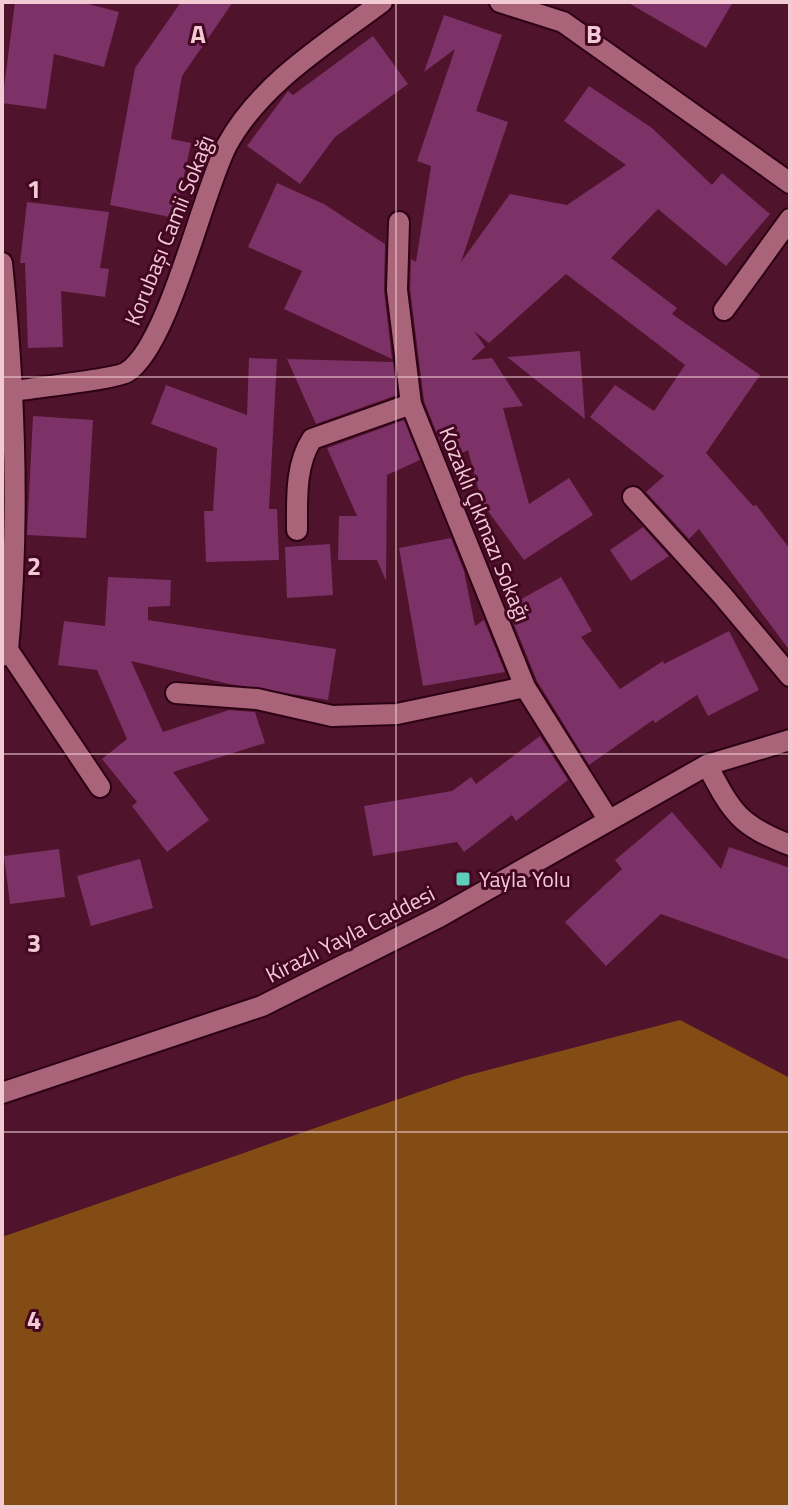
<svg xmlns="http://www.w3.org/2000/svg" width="792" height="1509" font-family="'Titillium Web',sans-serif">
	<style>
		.forest { fill: #834c15 }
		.building { fill: #7c3167 }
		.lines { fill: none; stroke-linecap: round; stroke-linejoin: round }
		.street-casing { stroke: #2d0214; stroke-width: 24 }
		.secondary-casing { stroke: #2d0214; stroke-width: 24 }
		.street { stroke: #a9647a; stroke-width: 20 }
		.secondary { stroke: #a9647a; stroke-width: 20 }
		.grid { fill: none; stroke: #f1cad4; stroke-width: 2; stroke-opacity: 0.55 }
		.poi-dot { fill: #5cceba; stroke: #440721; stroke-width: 3 }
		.labels { text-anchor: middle; stroke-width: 6; stroke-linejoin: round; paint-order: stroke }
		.street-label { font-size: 22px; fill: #f1cad4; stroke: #440721 }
		.poi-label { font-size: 22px; fill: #f1cad4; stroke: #440721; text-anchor: start }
		.grid-label { font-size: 26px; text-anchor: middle; font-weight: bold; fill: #f1cad4; stroke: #440721; stroke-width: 6; stroke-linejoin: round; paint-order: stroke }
	</style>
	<rect width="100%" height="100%" fill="#4f132b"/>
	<path class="forest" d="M680,1020L790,1078V1507H2V1237L465,1076Z"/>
	<g class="building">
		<path d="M15,2H81L119,12L104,67L54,54L46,109L2,103Z"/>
		<path d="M181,2H233L182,76L171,139L191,143L175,218L110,205L135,68Z"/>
		<path d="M627,2H733L706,48Z"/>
		<path d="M444,15L502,35L476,111L508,122L461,262L510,194L567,205L626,165L564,121L589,86L652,128L712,185L722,173L770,214L726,266L658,209L611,258L677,308L672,314L760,375L706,453L753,506L756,505L790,549V651L699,529L689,539L646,492L664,476L590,417L615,385L654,411L685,365L566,274L489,343L474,331L485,347L471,360L492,358L523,406L503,408L529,504L569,478L593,515L524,560L482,503L468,450L452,458L447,448L443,449L424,401L410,289L411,259L416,262L431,166L417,161L455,49L424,72Z"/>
		<path d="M373,36L408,84L335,137L300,184L247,146L288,91L293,95Z"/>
		<path d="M277,183L324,204L385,244L384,291L392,359L284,309L302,271L248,247Z"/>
		<path d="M27,202L109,212L100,268L109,269L105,297L61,291L63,347L28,348L25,263H20Z"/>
		<path d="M580,351L585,419L507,357Z"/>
		<path d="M249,358L277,359L269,509H277L279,560L206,562L204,511H213L217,448L151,424L166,385L247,415Z"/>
		<path d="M287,359L393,362L397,395L316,424Z"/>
		<path d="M33,416L93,420L86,538L27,535Z"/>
		<path d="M404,420L420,460L387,475L386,581L377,560H338L339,516H357L327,448Z"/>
		<path d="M643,527L669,556L631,581L610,550Z"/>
		<path d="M451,538L464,571L475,626L484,620L505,672L423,686L399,548Z"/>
		<path d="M330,544L333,595L287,598L285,547Z"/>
		<path d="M108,577L171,580L170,606L148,607V620L336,649L328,700L229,684L131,661L163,732L229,710L255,712L265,743L173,772L209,820L167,852L132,806L137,802L102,759L127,739L97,670L58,665L64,621L105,626Z"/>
		<path d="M561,577L592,631L581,637L620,689L663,661L664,664L729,631L759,690L708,716L697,695L655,723L653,720L589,765L537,681L507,607Z"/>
		<path d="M540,736L568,780L516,821L512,815L464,852L457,842L373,856L364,806L452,791L471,777L476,784Z"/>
		<path d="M672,812L721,869L729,847L790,868V960L661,914L606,966L565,922L622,869L615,860Z"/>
		<path d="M59,849L65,897L10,904L4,856Z"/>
		<path d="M140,859L153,908L91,926L77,876Z"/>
	</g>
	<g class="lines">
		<g class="street-casing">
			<g id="street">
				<path d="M500,2L563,22L790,183"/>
				<path d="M399,222L397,290L411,404L525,687L608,819"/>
				<path d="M724,310L790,219"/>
				<path d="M14,391C32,388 117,379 127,372C169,345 202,193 227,145C261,83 326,44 382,2"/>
				<path d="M633,497L722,595L790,676"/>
				<path d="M297,530C297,500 295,465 312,439L411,404"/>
				<path d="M8,650L100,787"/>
				<path d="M176,693L257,699L332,716L397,714L525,687"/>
				<path d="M707,765C732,812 738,825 790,845"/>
			</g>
		</g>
		<g class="secondary-casing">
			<g id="secondary">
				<path d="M2,263C15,391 20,521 8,650L2,656"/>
				<path d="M2,1093L262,1006L439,917L707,765L790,740"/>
			</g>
		</g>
		<use href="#street" class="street"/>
		<use href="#secondary" class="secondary"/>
	</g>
	<path class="grid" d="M396,2V1507M2,377H790M2,754H790M2,1132H790"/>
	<rect class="poi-dot" x="455" y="871" width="16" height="16" rx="4"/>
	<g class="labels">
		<g class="street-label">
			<text transform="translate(169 230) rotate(-68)" y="8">Korubaşı Camii Sokağı</text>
			<text transform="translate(485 524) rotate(68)" y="8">Kozaklı Çıkmazı Sokağı</text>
			<text transform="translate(350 934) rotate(-27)" y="8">Kirazlı Yayla Caddesi</text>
		</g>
		<g class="poi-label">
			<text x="479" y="887">Yayla Yolu</text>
		</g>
	</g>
	<g class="grid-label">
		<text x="198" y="43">A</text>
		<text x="594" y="43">B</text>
		<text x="34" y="198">1</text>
		<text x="34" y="575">2</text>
		<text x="34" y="952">3</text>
		<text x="34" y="1329">4</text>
	</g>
	<rect width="792" height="1509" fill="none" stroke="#f1cad4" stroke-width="8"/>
</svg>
